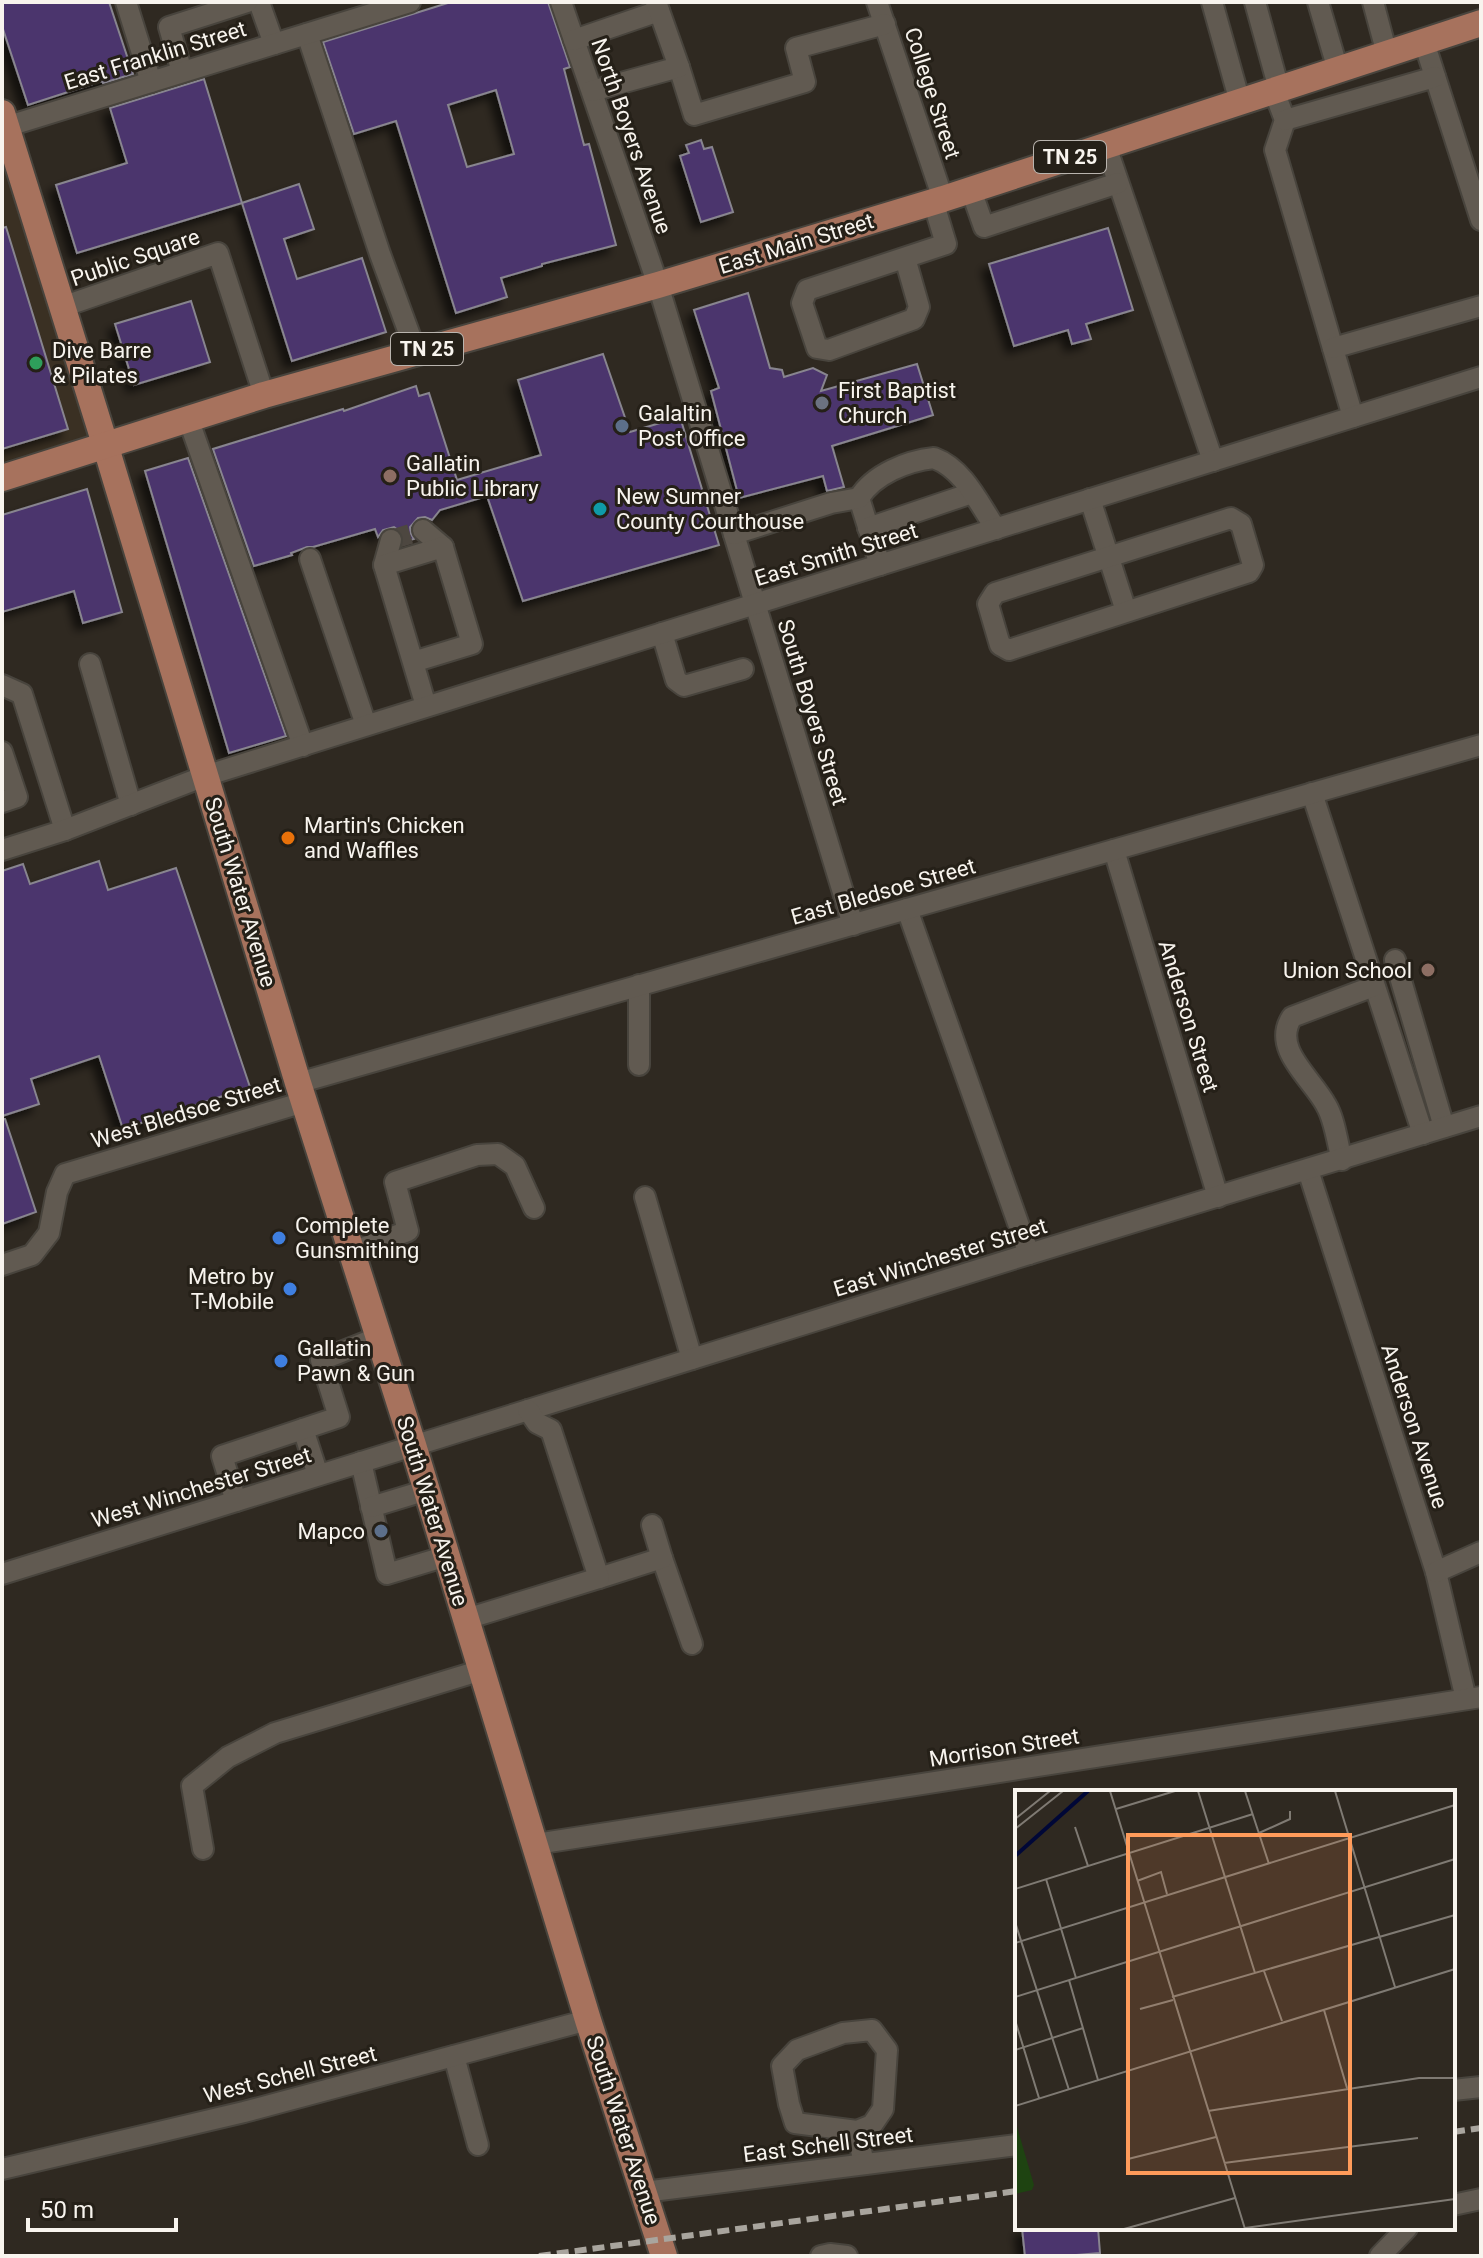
<svg xmlns="http://www.w3.org/2000/svg" width="1483" height="2258" font-family="Roboto,sans-serif">
	<style>
		.built { fill: #3a3023 }
		.building { fill: #4b346d; stroke: #88858f; stroke-width: 2; fill-rule: evenodd; filter: url(#shadow) }
		.lines { fill: none; stroke-linecap: round; stroke-linejoin: round }
		.minor-tunnel { stroke: #4d4740; stroke-width: 20; stroke-dasharray: 20 10; stroke-linecap: butt }
		.minor-casing { stroke: #48443d; stroke-width: 24 }
		.major-casing { stroke: #48443d; stroke-width: 30 }
		.minor { stroke: #615a51; stroke-width: 20 }
		.major { stroke: #a7725d; stroke-width: 26 }
		.rail { stroke: #a9a59e; stroke-width: 6; stroke-dasharray: 12 6; stroke-linecap: butt }
		.leisure-dot { fill: #2e9e5b; stroke: #252018; stroke-width: 3 }
		.worship-dot { fill: #6b7280; stroke: #252018; stroke-width: 3 }
		.service-dot { fill: #5c6f8a; stroke: #252018; stroke-width: 3 }
		.education-dot { fill: #8d6e63; stroke: #252018; stroke-width: 3 }
		.culture-dot { fill: #0f9aa8; stroke: #252018; stroke-width: 3 }
		.food-dot { fill: #e8710a; stroke: #252018; stroke-width: 3 }
		.shop-dot { fill: #3f7fe0; stroke: #252018; stroke-width: 3 }
		.labels { text-anchor: middle; stroke-width: 6; stroke-linejoin: round; paint-order: stroke }
		.shield { fill: #252018; stroke: #b9b4ae; stroke-width: 2 }
		.shield-label { font-size: 20px; font-weight: bold; fill: #f8f4ee }
		.street-label { font-size: 22px; fill: #f8f4ee; stroke: #252018 }
		.poi-label { font-size: 22px; fill: #f8f4ee; stroke: #252018; text-anchor: start }
		.inset-river { fill: none; stroke: #000737; stroke-width: 4 }
		.inset-road { fill: none; stroke: #7f7a73; stroke-width: 2 }
		.view { fill: #ff9b5a; fill-opacity: 0.15; stroke: #ff9b5a; stroke-width: 4 }
		.inset-edge { fill: none; stroke: #f8f4ee; stroke-width: 4 }
	</style>
	<defs>
		<filter id="shadow"><feDropShadow dx="-7" dy="7" stdDeviation="4" flood-color="#0009"/></filter>
	</defs>
	<rect width="100%" height="100%" fill="#2f2921"/>
	<path class="built" d="M2,147L91,435L2,462Z"/>
	<g class="building">
		<path d="M2,2H109L133,74L103,83L102,81L28,105L2,26Z"/>
		<path d="M451,2H548L570,67L564,69L584,145L589,144L616,245L542,264V266L501,278L507,297L456,313L396,121L354,134L323,42ZM496,90L514,154L467,167L448,105Z"/>
		<path d="M204,79L242,203L77,253L56,185L127,163L110,108Z"/>
		<path d="M701,140L704,149L712,147L733,212L701,222L680,156L689,153L686,145Z"/>
		<path d="M299,184L314,229L284,239L297,279L362,258L386,332L292,361L242,203Z"/>
		<path d="M6,227L68,429L2,449V228Z"/>
		<path d="M1108,228L1133,310L1086,324L1091,339L1072,344L1068,330L1014,346L989,264Z"/>
		<path d="M748,293L770,368L782,370L784,377L813,368L827,375L821,391L917,364L933,415L832,446L844,487L827,491L823,476L739,498L711,391L719,388L694,310Z"/>
		<path d="M191,301L210,362L134,385L115,324Z"/>
		<path d="M603,354L630,432L680,417L719,545L523,601L487,496L440,510L432,520L425,517L418,518L410,527L411,534L414,539L404,542L401,532L394,527L383,530L378,537L375,529L313,547H307L291,553L292,555L254,566L213,449L343,409L344,411L416,386L419,396L429,393L457,480L541,455L518,380Z"/>
		<path d="M188,458L286,736L229,753L145,471Z"/>
		<path d="M87,489L122,612L83,623L74,591L2,612V515Z"/>
		<path d="M99,861L108,890L176,868L250,1087L123,1129L99,1056L31,1079L39,1104L2,1116V871L23,864L30,884Z"/>
		<path d="M2,1119H5L36,1212L2,1224Z"/>
		<path d="M1022,2228H1098L1100,2253L1064,2256H1025Z"/>
	</g>
	<g class="lines">
		<path class="minor-tunnel" d="M391,540L423,530"/>
		<g class="minor-casing">
			<g id="minor">
				<path d="M126,2L151,82"/>
				<path d="M259,2L274,44"/>
				<path d="M561,2L658,285L853,925"/>
				<path d="M877,2L943,199"/>
				<path d="M1212,2L1240,102"/>
				<path d="M1255,2L1279,89"/>
				<path d="M1318,2L1338,70"/>
				<path d="M1373,2L1387,54"/>
				<path d="M307,34L380,254L416,352"/>
				<path d="M574,40L659,11"/>
				<path d="M1424,42L1481,220"/>
				<path d="M679,67L694,115L805,82L796,48L885,24"/>
				<path d="M182,72L169,27L247,2"/>
				<path d="M592,91L679,67L656,2"/>
				<path d="M1274,91L1285,120L1275,150L1353,417"/>
				<path d="M1285,120L1435,77"/>
				<path d="M2,128L410,2"/>
				<path d="M1106,146L1213,461"/>
				<path d="M971,190L984,227L1118,183"/>
				<path d="M905,258L919,307L914,319L829,350L817,348L802,303L807,290L946,244L933,201"/>
				<path d="M62,307L218,253L264,395"/>
				<path d="M1333,348L1481,306"/>
				<path d="M188,418L303,746"/>
				<path d="M859,498L880,565"/>
				<path d="M1090,499L1126,611"/>
				<path d="M1231,518L1241,524L1253,565L1249,572L1009,650L1000,645L988,604L995,593Z"/>
				<path d="M868,528L972,493"/>
				<path d="M423,530L443,547"/>
				<path d="M734,534L831,503L859,498C874,474 907,461 934,458C964,469 979,504 996,529"/>
				<path d="M310,559L366,725"/>
				<path d="M384,565L391,540"/>
				<path d="M662,633L676,680L684,686L743,669"/>
				<path d="M413,662L472,644L443,547L384,565L426,706"/>
				<path d="M90,664L131,805"/>
				<path d="M2,685L22,694L65,830"/>
				<path d="M2,752L17,797L2,802"/>
				<path d="M1312,793L1423,1134"/>
				<path d="M2,850L65,830L205,776L1481,377"/>
				<path d="M1114,850L1218,1197"/>
				<path d="M907,909L1029,1254"/>
				<path d="M1395,960L1444,1127"/>
				<path d="M639,1065V985"/>
				<path d="M298,1083L1481,745"/>
				<path d="M1342,1160C1337,1142 1335,1120 1326,1105C1312,1078 1271,1049 1292,1017L1374,986"/>
				<path d="M1308,1170L1436,1572L1466,1699"/>
				<path d="M645,1197L692,1359"/>
				<path d="M352,1252L408,1231L395,1182L477,1155L498,1154L515,1166L534,1208"/>
				<path d="M2,1265L32,1255L49,1233L57,1192L65,1174L304,1102"/>
				<path d="M303,1429L318,1475"/>
				<path d="M361,1462L387,1574L447,1556"/>
				<path d="M236,1501L222,1456L339,1417L321,1360L379,1337"/>
				<path d="M371,1507L427,1490"/>
				<path d="M662,1558L692,1644"/>
				<path d="M1436,1572L1481,1552"/>
				<path d="M2,1574L1029,1254L1481,1116"/>
				<path d="M599,1578L662,1558L652,1525"/>
				<path d="M466,1619L599,1578L551,1430L537,1423L528,1410"/>
				<path d="M536,1844L1481,1697"/>
				<path d="M203,1849L192,1786L228,1757L275,1733L482,1670"/>
				<path d="M454,2056L478,2145"/>
				<path d="M1453,2090L1481,2087"/>
				<path d="M857,2131L795,2123L789,2104L782,2066L797,2050L843,2033L872,2030L887,2050L883,2109L872,2125L857,2131L864,2164"/>
				<path d="M2,2169L244,2112L588,2020"/>
				<path d="M644,2192L1017,2145"/>
				<path d="M1453,2205L1481,2199"/>
				<path d="M821,2256L830,2254L847,2256"/>
				<path d="M1380,2256L1407,2228"/>
			</g>
		</g>
		<g class="major-casing">
			<g id="major">
				<path d="M2,113L105,444L298,1083L413,1445L588,2020L664,2256"/>
				<path d="M2,478L264,395L658,285L943,199L1481,23"/>
			</g>
		</g>
		<use href="#minor" class="minor"/>
		<use href="#major" class="major"/>
		<g class="rail">
			<path d="M1453,2132L1481,2128"/>
			<path d="M539,2256L1017,2191"/>
		</g>
	</g>
	<circle class="leisure-dot" cx="36" cy="363" r="8"/>
	<circle class="worship-dot" cx="822" cy="403" r="8"/>
	<g class="service-dot">
		<circle cx="622" cy="426" r="8"/>
		<circle cx="381" cy="1531" r="8"/>
	</g>
	<g class="education-dot">
		<circle cx="390" cy="476" r="8"/>
		<circle cx="1428" cy="970" r="8"/>
	</g>
	<circle class="culture-dot" cx="600" cy="509" r="8"/>
	<circle class="food-dot" cx="288" cy="838" r="8"/>
	<g class="shop-dot">
		<circle cx="279" cy="1238" r="8"/>
		<circle cx="290" cy="1289" r="8"/>
		<circle cx="281" cy="1361" r="8"/>
	</g>
	<g class="labels">
		<g class="shield">
			<rect x="1034" y="141" width="72" height="32" rx="6"/>
			<rect x="391" y="333" width="72" height="32" rx="6"/>
		</g>
		<g class="shield-label">
			<text x="1070" y="164">TN 25</text>
			<text x="427" y="356">TN 25</text>
		</g>
		<g class="street-label">
			<text transform="translate(155 55) rotate(-17)" y="8">East Franklin Street</text>
			<text transform="translate(933 93) rotate(72)" y="8">College Street</text>
			<text transform="translate(632 136) rotate(71)" y="8">North Boyers Avenue</text>
			<text transform="translate(796 243) rotate(-17)" y="8">East Main Street</text>
			<text transform="translate(135 257) rotate(-19)" y="8">Public Square</text>
			<text transform="translate(836 554) rotate(-17)" y="8">East Smith Street</text>
			<text transform="translate(813 712) rotate(73)" y="8">South Boyers Street</text>
			<text transform="translate(883 891) rotate(-16)" y="8">East Bledsoe Street</text>
			<text transform="translate(241 892) rotate(73)" y="8">South Water Avenue</text>
			<text transform="translate(1189 1016) rotate(73)" y="8">Anderson Street</text>
			<text transform="translate(186 1112) rotate(-17)" y="8">West Bledsoe Street</text>
			<text transform="translate(940 1257) rotate(-17)" y="8">East Winchester Street</text>
			<text transform="translate(1415 1426) rotate(72)" y="8">Anderson Avenue</text>
			<text transform="translate(201 1487) rotate(-17)" y="8">West Winchester Street</text>
			<text transform="translate(433 1511) rotate(73)" y="8">South Water Avenue</text>
			<text transform="translate(1004 1747) rotate(-9)" y="8">Morrison Street</text>
			<text transform="translate(290 2074) rotate(-14)" y="8">West Schell Street</text>
			<text transform="translate(624 2130) rotate(72)" y="8">South Water Avenue</text>
			<text transform="translate(828 2144) rotate(-7)" y="8">East Schell Street</text>
		</g>
		<g class="poi-label">
			<text x="52" y="358">Dive Barre<tspan x="52" dy="25">&amp; Pilates</tspan></text>
			<text x="838" y="398">First Baptist<tspan x="838" dy="25">Church</tspan></text>
			<text x="638" y="421">Galaltin<tspan x="638" dy="25">Post Office</tspan></text>
			<text x="406" y="471">Gallatin<tspan x="406" dy="25">Public Library</tspan></text>
			<text x="616" y="504">New Sumner<tspan x="616" dy="25">County Courthouse</tspan></text>
			<text x="304" y="833">Martin's Chicken<tspan x="304" dy="25">and Waffles</tspan></text>
			<text x="1412" y="978" text-anchor="end">Union School</text>
			<text x="295" y="1233">Complete<tspan x="295" dy="25">Gunsmithing</tspan></text>
			<text x="274" y="1284" text-anchor="end">Metro by<tspan x="274" dy="25">T-Mobile</tspan></text>
			<text x="297" y="1356">Gallatin<tspan x="297" dy="25">Pawn &amp; Gun</tspan></text>
			<text x="365" y="1539" text-anchor="end">Mapco</text>
		</g>
	</g>
	<g transform="translate(1015 1790)">
		<rect width="440" height="440" fill="#2f2921"/>
		<path d="M0,330L19,395L17,400L0,404Z" fill="#1e4311"/>
		<path class="inset-river" d="M0,66L73,1"/>
		<path class="inset-road" d="M95,1L230,439M183,1L240,183M230,1L254,74M320,1L380,197M101,19L160,1M0,29L35,1M60,37L73,76M0,39L48,1M244,43L275,29V21M31,89L61,188M122,91L146,82L152,104M0,99L238,24M0,132L54,300M0,153L440,15M249,181L267,231M54,190L83,290M0,207L440,69M157,207L440,125M125,219L158,210M309,220L332,298M0,230L24,308M0,260L68,238M0,316L440,179M193,321L404,288H440M113,369L201,347M209,373L403,348M230,438L440,409M109,439L220,408"/>
		<path class="view" d="M113,45H335V383H113Z"/>
		<rect width="440" height="440" class="inset-edge"/>
	</g>
	<rect width="1483" height="2258" fill="none" stroke="#f8f4ee" stroke-width="8"/>
	<path d="M28 2218v12h148v-12" fill="none" stroke="#f8f4ee" stroke-width="4"/>
	<text x="40" y="2218" font-size="24" fill="#f8f4ee" stroke="#252018" stroke-width="6" paint-order="stroke">50 m</text>
</svg>
